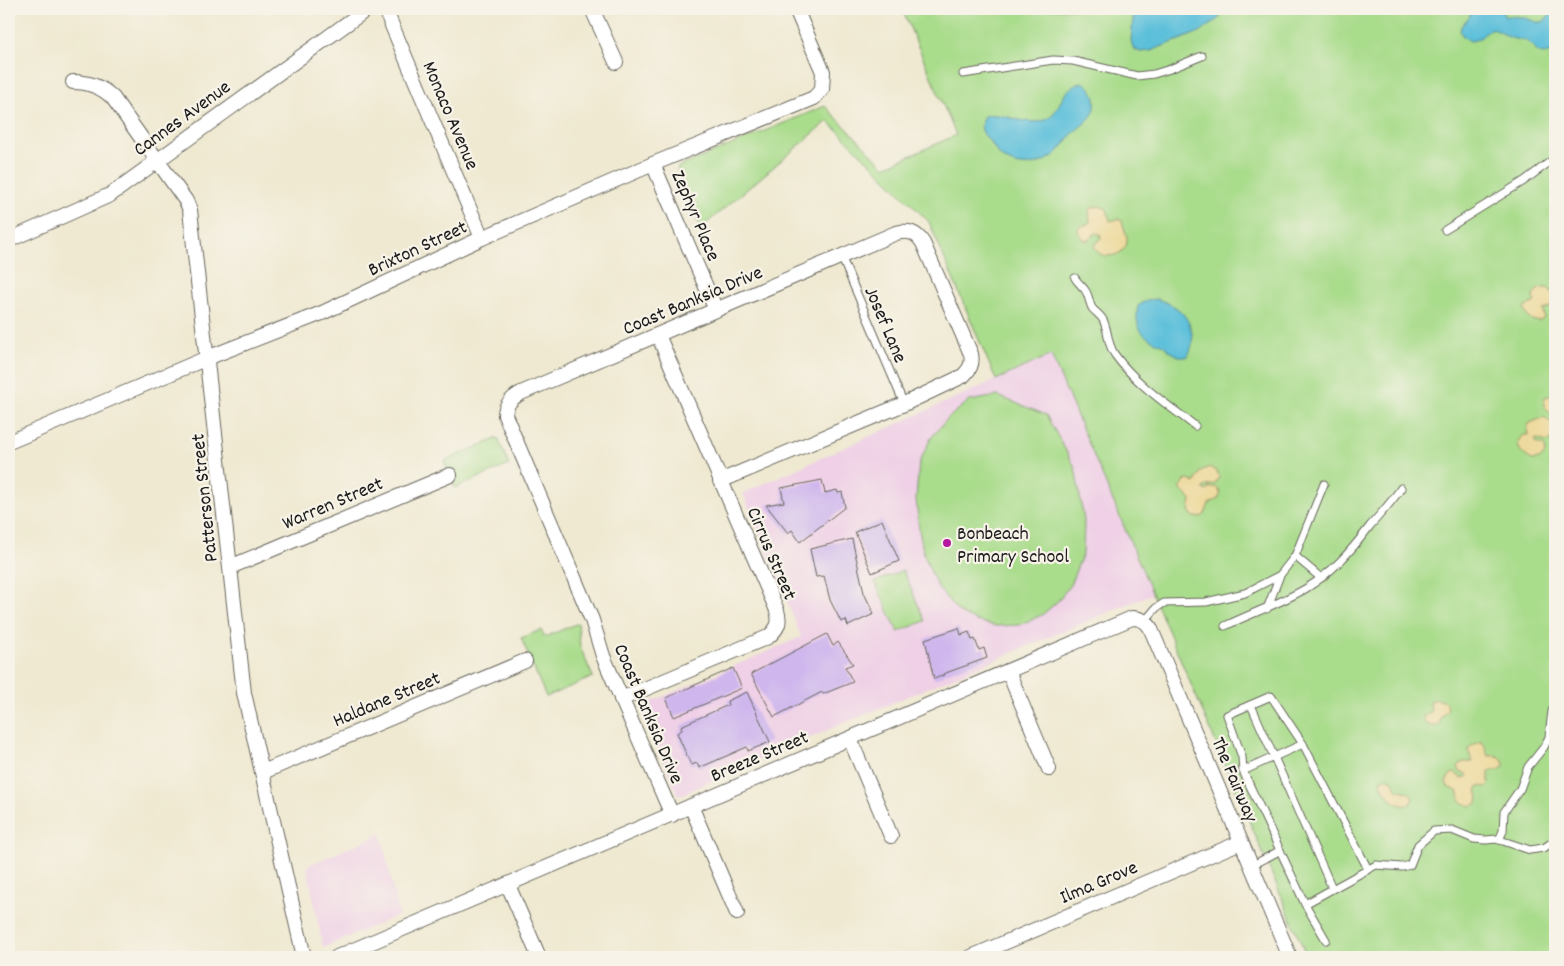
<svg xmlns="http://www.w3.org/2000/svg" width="1564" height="966" font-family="Dekko,sans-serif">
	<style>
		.built { fill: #efd0e6 }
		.green { fill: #a9dc8b; stroke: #627c54 }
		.sand { fill: #eeda9e; stroke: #857b5d }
		.water { fill: #5cbfda; stroke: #3c6e7b }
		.building { fill: #cfb7ed }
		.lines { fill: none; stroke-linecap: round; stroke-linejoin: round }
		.service-casing { stroke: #66645b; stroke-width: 9 }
		.minor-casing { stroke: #66645b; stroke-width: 16 }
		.service { stroke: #fff; stroke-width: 7 }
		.minor { stroke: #fff; stroke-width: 14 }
		.poi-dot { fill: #b5179e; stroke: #f7f3e8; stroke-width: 2 }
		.labels { text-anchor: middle; stroke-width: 4.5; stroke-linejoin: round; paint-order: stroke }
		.street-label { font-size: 20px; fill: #1c1c1c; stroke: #f7f3e8 }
		.poi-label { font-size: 20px; fill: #1c1c1c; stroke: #f7f3e8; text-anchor: start }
	</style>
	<rect width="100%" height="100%" fill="#f7f3e8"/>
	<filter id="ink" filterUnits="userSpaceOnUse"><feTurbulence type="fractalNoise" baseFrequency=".02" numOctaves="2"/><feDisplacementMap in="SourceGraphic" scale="10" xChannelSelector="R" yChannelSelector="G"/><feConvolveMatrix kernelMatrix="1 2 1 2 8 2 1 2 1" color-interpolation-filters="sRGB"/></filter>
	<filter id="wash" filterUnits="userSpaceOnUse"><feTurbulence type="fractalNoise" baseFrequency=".0096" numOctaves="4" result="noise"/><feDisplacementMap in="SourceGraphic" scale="20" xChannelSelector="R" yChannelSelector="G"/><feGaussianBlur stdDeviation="1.12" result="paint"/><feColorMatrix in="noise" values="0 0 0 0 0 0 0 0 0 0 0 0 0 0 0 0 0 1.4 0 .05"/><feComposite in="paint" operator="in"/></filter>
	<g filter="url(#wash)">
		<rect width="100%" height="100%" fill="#efe9d1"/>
		<g class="built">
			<path d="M1051,355L1152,594L837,726L678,796L642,712L646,704L801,637L743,493Z"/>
			<path d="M381,834L399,915L323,948L307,866Z"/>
		</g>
		<g class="green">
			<path d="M902,9H1555V957H1307L1051,355L996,380L929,222L828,121L701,228L677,175L678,167L825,106L885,167L956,135Z"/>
			<path d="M998,396L1046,415L1075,467L1084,521L1083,553L1070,585L1058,601L1042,615L1019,625L996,626L976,621L958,612L939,589L932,575L924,555L919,530L916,498L919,463L931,438L948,418L969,401Z"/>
			<path d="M498,438L509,465L455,488L444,461Z"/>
			<path d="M903,570L925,621L898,632L875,582Z"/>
			<path d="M578,623L580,647L593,677L546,697L521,638L541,630L545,637Z"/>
		</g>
		<g class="sand">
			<path d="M1099,206L1107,209L1110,221L1118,219L1122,221C1123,226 1128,238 1127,241C1126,257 1099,262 1094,246L1101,238L1100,234L1095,233L1088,240H1084L1078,231L1079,227L1088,224L1090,222L1089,211L1091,208Z"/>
			<path d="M1548,288L1554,295C1555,302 1551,309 1543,310L1544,318L1540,321C1531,322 1526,317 1524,308L1535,302L1533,298C1535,289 1539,288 1548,288Z"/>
			<path d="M1555,385V416C1547,412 1542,406 1545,397L1553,395L1552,388Z"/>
			<path d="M1544,417L1552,423C1555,431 1555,437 1547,442L1536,439L1535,443L1545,446C1547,456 1541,460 1532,460C1522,454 1512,445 1523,435H1528L1527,428L1530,423Z"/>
			<path d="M1209,467L1217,471L1219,478L1215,484L1204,487L1203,489L1207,491L1209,488L1216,487C1220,491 1221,493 1219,498L1209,504C1205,512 1206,519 1194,517L1189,511L1191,500L1181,490V487L1185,480H1189L1195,483L1201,471Z"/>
			<path d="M1437,699L1445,702L1448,709L1441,717L1439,724C1433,728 1429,726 1424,722V715L1431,712L1430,701Z"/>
			<path d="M1478,742H1482C1487,747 1485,752 1489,756C1497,755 1504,756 1504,766L1499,770L1489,771V784L1486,787L1478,786L1477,789L1479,798L1477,803L1472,806C1463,804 1459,801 1459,792L1448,787L1446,781L1451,774L1455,773L1461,778L1467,777V774L1460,772L1458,766L1463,762H1473L1468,750L1470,747Z"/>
			<path d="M1387,777L1393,781L1398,790C1405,791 1410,791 1413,798L1410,804C1398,810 1384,794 1381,782L1383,779Z"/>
		</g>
		<g class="water">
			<path d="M1134,9H1226L1218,19L1200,32L1150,51L1140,52L1133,48L1131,40Z"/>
			<path d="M1470,9H1502L1504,16L1523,17L1536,22H1543L1551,13L1555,12V50C1534,61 1537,45 1524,40C1520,39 1516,40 1512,38C1504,36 1498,29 1490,29C1482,35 1481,40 1470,41L1462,35L1460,30L1462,25L1470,16Z"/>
			<path d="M1082,82C1093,87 1098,99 1094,111C1092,119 1079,127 1073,133C1068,139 1064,145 1059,151C1042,167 1018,171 1000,156C996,152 994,147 991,143C983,134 978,128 984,116C999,110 1025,126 1042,121C1063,114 1057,90 1082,82Z"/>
			<path d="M1156,299C1163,301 1169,303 1175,307C1191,317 1198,341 1187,357C1173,356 1173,353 1163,345C1160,343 1155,342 1152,340C1138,333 1135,321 1138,306L1147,300Z"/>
		</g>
		<g id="blocks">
			<g class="building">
				<path d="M822,480L825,493L837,490L838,493L842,492L845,507L800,542L792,530L788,533L766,505L784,502L781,488Z"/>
				<path d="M882,520L899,561L872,573L855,532Z"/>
				<path d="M852,539L864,593L874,614L848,626L846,620L841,622L830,600L824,576L816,577L810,549Z"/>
				<path d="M959,628L961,635L969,632L972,640L975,639L979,650L984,648L987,658L943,674L944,675L934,679L925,639Z"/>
				<path d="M827,634L833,646L838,642L853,664L845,667L853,682L823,694L822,692L774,717L751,674Z"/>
				<path d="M733,668L742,688L674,717L666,698Z"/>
				<path d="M747,692L770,742L748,751L747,747L699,768L697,763L691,765L677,733L682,730L681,726L728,705L727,701Z"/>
			</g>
		</g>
	</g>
	<g filter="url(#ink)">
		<use href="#blocks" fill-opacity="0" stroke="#66645b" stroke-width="1"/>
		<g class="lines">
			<g class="service-casing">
				<g id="service">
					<path d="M963,74L1053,60L1073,61L1137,76L1154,74L1170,69L1202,56"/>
					<path d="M1445,230L1524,181L1555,158"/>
					<path d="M841,256L904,404"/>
					<path d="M1075,278C1078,283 1082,286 1085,290C1089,295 1089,303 1092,308C1096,313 1102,316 1104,322C1109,334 1107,344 1115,355C1136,384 1167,404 1195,426"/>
					<path d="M1295,556L1321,578"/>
					<path d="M1267,609L1280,575L1295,556L1324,484"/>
					<path d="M1145,621L1156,608L1164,603L1206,602L1245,593L1280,575"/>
					<path d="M1225,626C1252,613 1279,604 1305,589C1332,573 1351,551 1370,526C1381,513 1392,502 1401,488"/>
					<path d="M1251,705L1274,757L1303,744"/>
					<path d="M1243,771L1274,757L1332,888"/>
					<path d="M1499,840L1503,831L1504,812L1520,789L1528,767L1544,747L1549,737L1552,711L1555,706"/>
					<path d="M1251,866L1279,851"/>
					<path d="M1305,904L1376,865L1402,867L1410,865L1418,845L1434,831L1452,830L1474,839L1486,840L1497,839L1530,850L1544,848L1555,840"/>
					<path d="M1326,940L1305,904L1243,771L1242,757L1227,715L1271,696L1303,744L1368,869"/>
				</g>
			</g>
			<g class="minor-casing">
				<g id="minor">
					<path d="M385,9L482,238"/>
					<path d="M592,9L616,62"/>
					<path d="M73,82C89,82 102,87 113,98L186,201L190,210L244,693L304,957"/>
					<path d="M653,164L716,310"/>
					<path d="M9,240L110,195L367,9"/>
					<path d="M9,442L207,358L322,313L482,238L653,164L814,98L822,89L823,72L796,9"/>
					<path d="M230,567L450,475"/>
					<path d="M1008,671L1049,769"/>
					<path d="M621,699L768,637C779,628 781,621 776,608L658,335"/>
					<path d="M850,739L891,836"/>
					<path d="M263,772L525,661"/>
					<path d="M691,806L737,913"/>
					<path d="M672,815L603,656L592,620L505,415C505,404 512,398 521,393L896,233C909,230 916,232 923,243L971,354C973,364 970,369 963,376L904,404L720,481"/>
					<path d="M508,885L539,957"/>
					<path d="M337,957L1132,618C1140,618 1145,620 1150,627L1290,957"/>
					<path d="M971,957L1241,842"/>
				</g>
			</g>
			<use href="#service" class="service"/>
			<use href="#minor" class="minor"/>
		</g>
	</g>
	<circle class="poi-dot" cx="947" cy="543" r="5"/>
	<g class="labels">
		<g class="street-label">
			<text transform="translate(452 115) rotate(67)" y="7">Monaco Avenue</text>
			<text transform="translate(181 117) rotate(-36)" y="7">Cannes Avenue</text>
			<text transform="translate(697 215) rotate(67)" y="7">Zephyr Place</text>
			<text transform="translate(417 247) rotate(-25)" y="7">Brixton Street</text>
			<text transform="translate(692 299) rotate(-23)" y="7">Coast Banksia Drive</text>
			<text transform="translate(887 324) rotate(67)" y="7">Josef Lane</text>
			<text transform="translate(203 498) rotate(-96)" y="7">Patterson Street</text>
			<text transform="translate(332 502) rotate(-23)" y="7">Warren Street</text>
			<text transform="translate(773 553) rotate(67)" y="7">Cirrus Street</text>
			<text transform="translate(386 698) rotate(-23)" y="7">Haldane Street</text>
			<text transform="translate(650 713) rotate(67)" y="7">Coast Banksia Drive</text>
			<text transform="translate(759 755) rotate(-23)" y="7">Breeze Street</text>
			<text transform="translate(1236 779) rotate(67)" y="7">The Fairway</text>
			<text transform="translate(1098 881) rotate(-23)" y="7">Ilma Grove</text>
		</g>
		<g class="poi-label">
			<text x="957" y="539">Bonbeach<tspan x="957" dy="23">Primary School</tspan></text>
		</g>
	</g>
	<rect width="1564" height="966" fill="none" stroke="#f7f3e8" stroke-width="30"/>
</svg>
